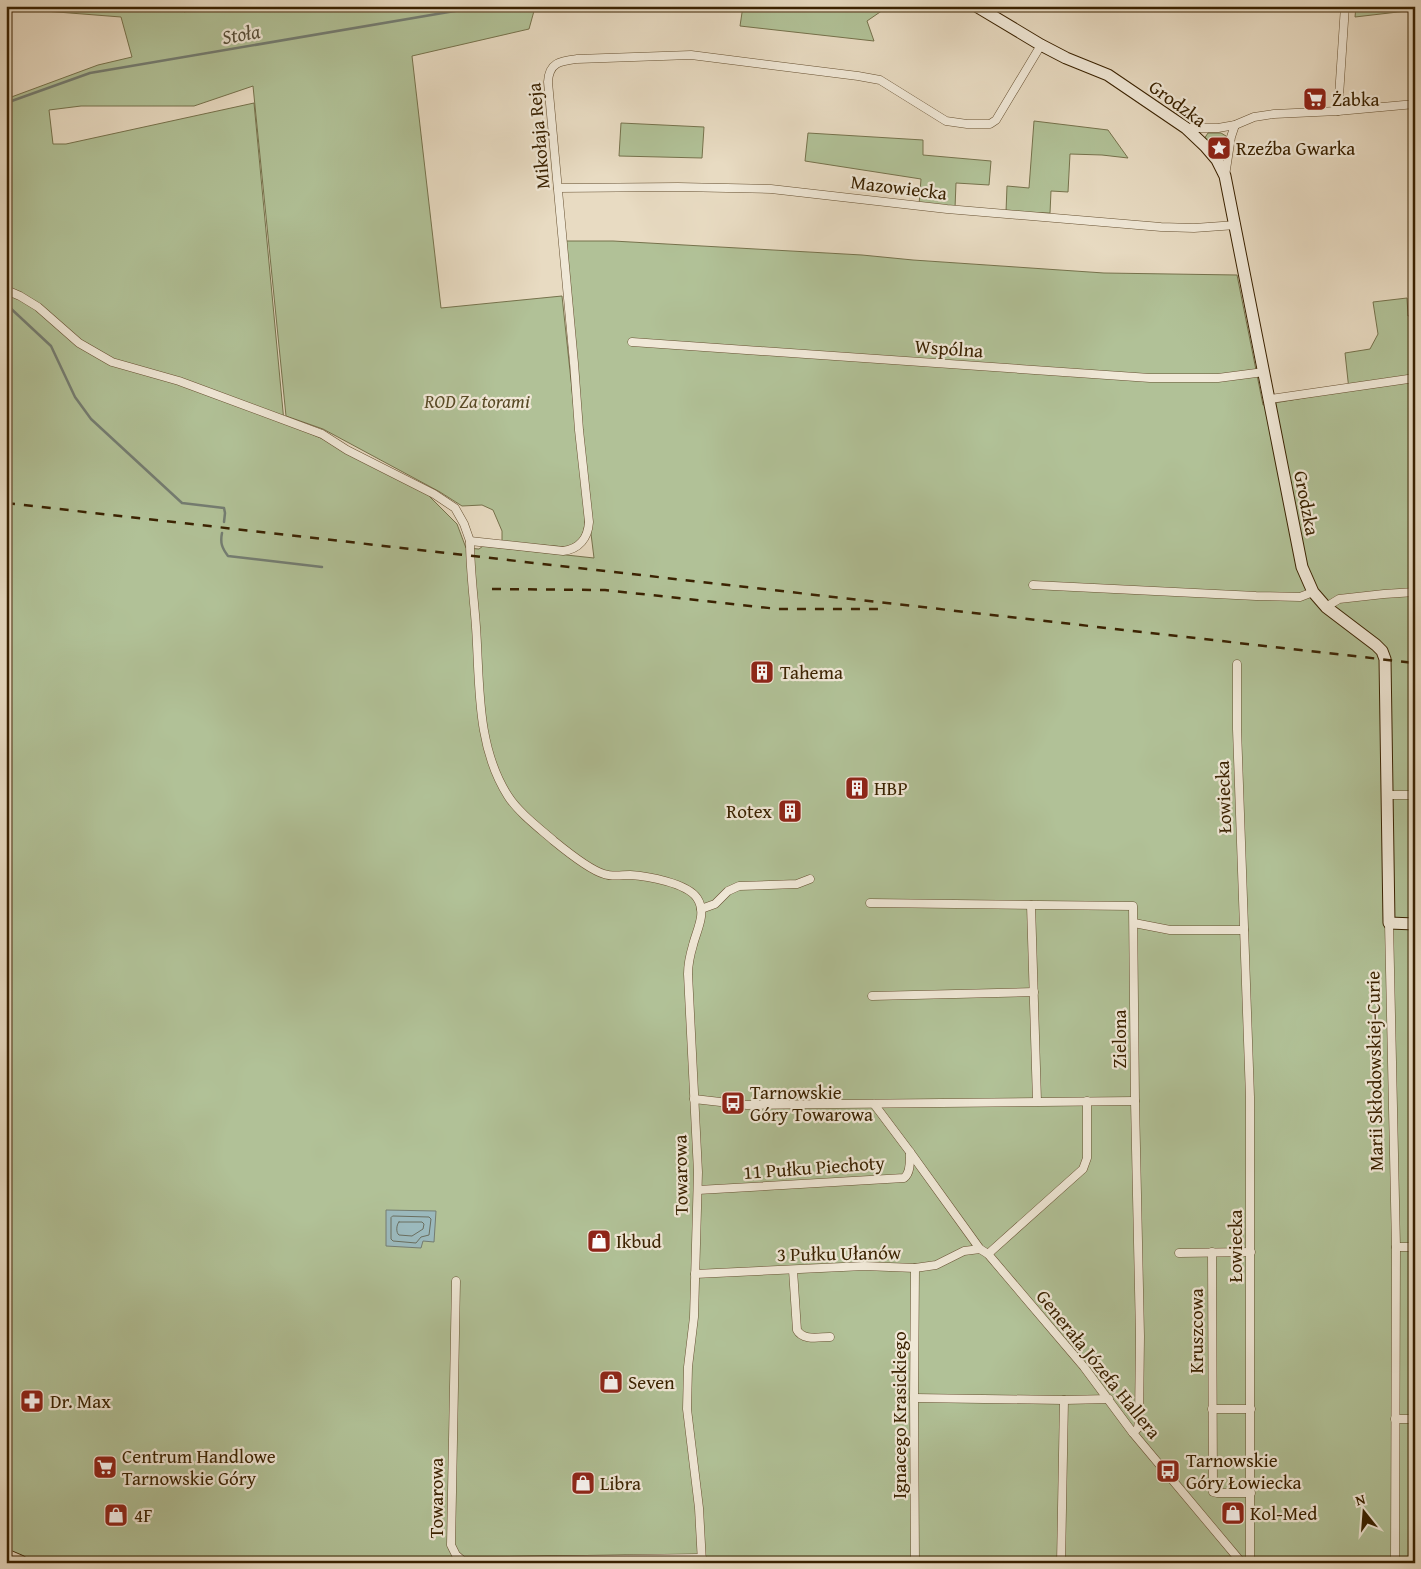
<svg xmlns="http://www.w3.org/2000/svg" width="1421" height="1569" font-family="'Gentium Book Plus',serif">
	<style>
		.green { fill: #b1c197; stroke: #76724c }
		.water { fill: #9bb9bd; stroke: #747d72 }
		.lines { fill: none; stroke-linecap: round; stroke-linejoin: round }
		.shore { stroke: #6a6e5f; stroke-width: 1 }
		.stream { stroke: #747d72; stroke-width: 2.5 }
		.street-casing { stroke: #665031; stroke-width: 9 }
		.secondary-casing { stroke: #3a2201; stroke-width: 13 }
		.highway-casing { stroke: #3a2201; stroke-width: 17 }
		.street { stroke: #f0e8d7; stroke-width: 8 }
		.secondary { stroke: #f0e8d7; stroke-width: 11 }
		.highway { stroke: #e8dbc2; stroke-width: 15 }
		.rail { stroke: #3a2201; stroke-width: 2.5; stroke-dasharray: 9 9; stroke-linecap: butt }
		.labels { text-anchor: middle; stroke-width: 4.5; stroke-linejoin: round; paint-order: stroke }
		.poi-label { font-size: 19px; fill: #3a2201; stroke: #f0e8d7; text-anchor: start }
		.street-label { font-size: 19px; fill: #3a2201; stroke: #f0e8d7 }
		.park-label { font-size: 19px; font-style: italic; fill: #584a26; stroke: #f0e8d7 }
		.water-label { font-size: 20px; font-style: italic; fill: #574f39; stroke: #f0e8d7 }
	</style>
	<rect width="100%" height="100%" fill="#e8dbc2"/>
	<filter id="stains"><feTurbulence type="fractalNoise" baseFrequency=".004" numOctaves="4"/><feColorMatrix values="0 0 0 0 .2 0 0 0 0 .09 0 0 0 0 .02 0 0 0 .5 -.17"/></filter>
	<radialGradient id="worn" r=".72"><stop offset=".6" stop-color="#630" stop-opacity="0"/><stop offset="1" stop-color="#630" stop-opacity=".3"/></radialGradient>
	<g class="green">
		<path d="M6,6H182L184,12L206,6H576L534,11L529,29L412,56L441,308L562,296L585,512C585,529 585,540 567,547L502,542V531L493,510L482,505L462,506L440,492L323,429L286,416L253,86L194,106H81L49,110L53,144H66L254,103L284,422L339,446L422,489L457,524L466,548L479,549L483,546L594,558L582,461L563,241H613L862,255L913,260L1104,273L1237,275L1263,405L1349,390L1345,353L1370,349L1378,334L1373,302L1407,298L1408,316L1415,314V1563H6V99L98,65L132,57L121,17L6,8Z"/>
		<path d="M743,6H898L883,10L867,21L874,41L740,26Z"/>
		<path d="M1356,6H1415V10L1355,17Z"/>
		<path d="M1034,121L1108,130L1128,158L1102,155L1070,154L1068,192L1051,191L1050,213L1006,212L1007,186L1029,188Z"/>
		<path d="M621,123L704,127L702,158L619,156Z"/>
		<path d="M808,133L923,140V155L991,161L989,185L956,183L955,208L919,205L921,179L805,161Z"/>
		<path d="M1208,133H1221L1226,136L1224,151L1222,153L1220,145L1216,146L1217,154L1204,139Z"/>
	</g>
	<path class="water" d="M386,1210L436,1211L434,1242L423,1241L421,1248L386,1246Z"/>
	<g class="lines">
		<g class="shore">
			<path d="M393,1216L429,1217L431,1219L429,1235L421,1237L416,1243L393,1241L391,1239V1218Z"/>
			<path d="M399,1222H422L424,1224L423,1229L412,1236L399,1235C396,1233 396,1225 399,1222Z"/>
		</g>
		<g class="stream">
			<path d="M6,103L90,73L484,6"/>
			<path d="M6,304L51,346L75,397L91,419L182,503L224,508L225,513L224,522"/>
			<path d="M222,533C220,543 222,548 228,556L322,567"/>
		</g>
		<g class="street-casing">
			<g id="street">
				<path d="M1338,111L1345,6"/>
				<path d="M1186,128H1218L1235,125L1254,117L1274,114L1338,111L1415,104"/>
				<path d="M1225,176L1231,137L1235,125"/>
				<path d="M558,188L678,187L771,189L947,209L1161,227L1194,228L1236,225"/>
				<path d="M6,290L20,296L38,307L79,343L112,362L179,381L322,434L347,450L434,494L455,508L464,524L470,541C470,570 474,598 476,627C480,684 476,746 508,796C518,812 539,828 554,841C565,850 590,870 604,874C612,877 622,875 630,875C647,876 687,883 697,898C707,913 697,929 693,945C690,955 688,964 688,974L698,1172L694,1317L688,1367L687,1409L699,1508L702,1563"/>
				<path d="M632,342L1150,378H1218L1264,372"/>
				<path d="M1270,399L1415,378"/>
				<path d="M470,541L563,551C579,549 588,538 589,522L579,430L574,363L548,82C549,62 561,61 577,59L691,55L858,76L880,80L946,121L967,124H990L996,120L1041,45"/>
				<path d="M1033,585L1256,596L1300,597L1313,592"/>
				<path d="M1326,607L1339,599L1384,594L1415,592"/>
				<path d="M1237,664V729L1250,1097V1563"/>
				<path d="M1388,795H1415"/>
				<path d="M870,903L1133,906L1135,1101L1140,1336L1139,1420L1138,1428L1133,1433"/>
				<path d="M1031,905L1037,1101"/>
				<path d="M701,909L715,904L728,891L739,886L797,884L810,879"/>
				<path d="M1134,923L1170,930H1244"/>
				<path d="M1389,923L1396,1247L1395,1563"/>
				<path d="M872,996L1034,992"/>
				<path d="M694,1099L747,1105L1135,1101"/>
				<path d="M874,1104L910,1152L980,1249L988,1254L1084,1367L1133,1433L1242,1563"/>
				<path d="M698,1190L904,1178C911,1173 910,1160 910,1152"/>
				<path d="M1396,1247H1415"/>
				<path d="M1212,1252L1213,1492L1217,1493H1251"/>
				<path d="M1179,1253L1251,1252"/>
				<path d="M988,1254L1083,1169L1087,1158V1101"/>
				<path d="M915,1268L914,1398L915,1563"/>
				<path d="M793,1270L797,1330C803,1341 819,1337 830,1337"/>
				<path d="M695,1274L864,1266L915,1268L936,1265L964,1251L980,1249"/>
				<path d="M456,1281L451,1545L456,1555L463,1561H475L702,1558"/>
				<path d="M914,1398L1064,1400L1109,1399"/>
				<path d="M1212,1409H1251"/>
				<path d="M1395,1419H1415"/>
				<path d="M1061,1563L1064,1400"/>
			</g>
		</g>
		<g class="secondary-casing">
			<path id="secondary" d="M976,6L1041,45L1066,58L1108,75L1186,128L1205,146L1217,160L1225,176L1302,567L1313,592L1326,607L1376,645L1382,651L1385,659L1389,923L1415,924"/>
		</g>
		<g class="highway-casing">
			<path id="highway" d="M6,1557L20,1563"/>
		</g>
		<use href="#street" class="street"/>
		<use href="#secondary" class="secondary"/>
		<use href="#highway" class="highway"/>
		<g class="rail">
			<path d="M6,503L1415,663"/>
			<path d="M492,589L605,590L778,609H887"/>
		</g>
	</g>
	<defs>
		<g id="supermarket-square" transform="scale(1.25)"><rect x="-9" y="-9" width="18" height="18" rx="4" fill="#8f2418" stroke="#f0e8d7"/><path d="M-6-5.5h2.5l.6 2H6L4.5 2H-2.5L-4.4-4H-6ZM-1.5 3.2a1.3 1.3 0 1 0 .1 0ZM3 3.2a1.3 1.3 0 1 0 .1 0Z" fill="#fff"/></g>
		<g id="sight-square" transform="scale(1.25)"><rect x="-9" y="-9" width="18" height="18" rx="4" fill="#8f2418" stroke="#f0e8d7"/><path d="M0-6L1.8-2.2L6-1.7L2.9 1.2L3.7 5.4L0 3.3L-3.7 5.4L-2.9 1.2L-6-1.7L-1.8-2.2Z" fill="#fff"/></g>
		<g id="building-square" transform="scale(1.25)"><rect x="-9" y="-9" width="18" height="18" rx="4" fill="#8f2418" stroke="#f0e8d7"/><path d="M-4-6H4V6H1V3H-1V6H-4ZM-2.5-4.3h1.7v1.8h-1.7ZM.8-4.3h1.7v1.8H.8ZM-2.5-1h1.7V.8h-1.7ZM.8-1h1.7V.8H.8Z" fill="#fff"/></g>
		<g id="bus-square" transform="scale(1.25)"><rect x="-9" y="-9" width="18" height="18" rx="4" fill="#8f2418" stroke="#f0e8d7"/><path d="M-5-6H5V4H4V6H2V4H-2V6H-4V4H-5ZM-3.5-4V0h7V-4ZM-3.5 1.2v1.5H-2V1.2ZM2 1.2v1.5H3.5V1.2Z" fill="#fff"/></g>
		<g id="shop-square" transform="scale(1.25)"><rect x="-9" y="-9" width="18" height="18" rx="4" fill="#8f2418" stroke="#f0e8d7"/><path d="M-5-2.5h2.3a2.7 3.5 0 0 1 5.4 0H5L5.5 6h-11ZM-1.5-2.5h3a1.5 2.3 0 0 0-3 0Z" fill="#fff"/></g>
		<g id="pharmacy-square" transform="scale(1.25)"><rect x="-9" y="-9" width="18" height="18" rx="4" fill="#8f2418" stroke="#f0e8d7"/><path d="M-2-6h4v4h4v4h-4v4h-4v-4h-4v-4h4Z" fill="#fff"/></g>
	</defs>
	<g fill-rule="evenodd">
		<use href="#supermarket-square" x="1315" y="99"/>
		<use href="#sight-square" x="1219" y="148"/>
		<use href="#building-square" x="762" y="672"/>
		<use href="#building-square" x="857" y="788"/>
		<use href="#building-square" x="790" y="811"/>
		<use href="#bus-square" x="733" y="1103"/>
		<use href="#shop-square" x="599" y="1241"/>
		<use href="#shop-square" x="611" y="1382"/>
		<use href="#pharmacy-square" x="32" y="1401"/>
		<use href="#supermarket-square" x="105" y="1467"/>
		<use href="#bus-square" x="1168" y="1471"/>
		<use href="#shop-square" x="583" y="1483"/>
		<use href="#shop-square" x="1233" y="1513"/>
		<use href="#shop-square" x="116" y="1515"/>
	</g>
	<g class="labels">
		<g class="poi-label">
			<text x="1332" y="106">Żabka</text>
			<text x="1236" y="155">Rzeźba Gwarka</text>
			<text x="780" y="679">Tahema</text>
			<text x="874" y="795">HBP</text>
			<text x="772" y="818" text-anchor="end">Rotex</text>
			<text x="750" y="1099">Tarnowskie<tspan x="750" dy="22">Góry Towarowa</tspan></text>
			<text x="616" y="1248">Ikbud</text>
			<text x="628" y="1389">Seven</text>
			<text x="50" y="1408">Dr. Max</text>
			<text x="122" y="1463">Centrum Handlowe<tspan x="122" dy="22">Tarnowskie Góry</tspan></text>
			<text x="1186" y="1467">Tarnowskie<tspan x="1186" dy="22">Góry Łowiecka</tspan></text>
			<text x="600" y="1490">Libra</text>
			<text x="1250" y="1520">Kol-Med</text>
			<text x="134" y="1522">4F</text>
		</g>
		<g class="street-label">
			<text transform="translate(1178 103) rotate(36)" y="7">Grodzka</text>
			<text transform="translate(538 136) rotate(-95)" y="7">Mikołaja Reja</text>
			<text transform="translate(899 187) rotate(7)" y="7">Mazowiecka</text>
			<text transform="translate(949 348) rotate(4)" y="7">Wspólna</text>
			<text transform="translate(1307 503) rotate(79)" y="7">Grodzka</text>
			<text transform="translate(1223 797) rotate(-92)" y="7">Łowiecka</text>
			<text transform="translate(1119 1039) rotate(-90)" y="7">Zielona</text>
			<text transform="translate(1374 1071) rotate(-91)" y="7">Marii Skłodowskiej-Curie</text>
			<text transform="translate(814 1167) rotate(-4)" y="7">11 Pułku Piechoty</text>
			<text transform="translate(680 1175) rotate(-91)" y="7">Towarowa</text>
			<text transform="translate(1235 1246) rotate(-90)" y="7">Łowiecka</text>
			<text transform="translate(839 1253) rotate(-1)" y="7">3 Pułku Ułanów</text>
			<text transform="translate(1196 1331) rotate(-90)" y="7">Kruszcowa</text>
			<text transform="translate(1099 1364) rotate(51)" y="7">Generała Józefa Hallera</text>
			<text transform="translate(899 1415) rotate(-90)" y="7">Ignacego Krasickiego</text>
			<text transform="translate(436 1498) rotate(-90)" y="7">Towarowa</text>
		</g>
		<g class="park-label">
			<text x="477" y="408">ROD Za torami</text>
		</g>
		<g class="water-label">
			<text transform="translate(241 34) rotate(-10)" y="7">Stoła</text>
		</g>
	</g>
	<rect width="1421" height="1569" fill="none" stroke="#e8dbc2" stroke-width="25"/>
	<rect x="8" y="8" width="1406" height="1554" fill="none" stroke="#3a2201" stroke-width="2.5"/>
	<rect x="12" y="12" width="1396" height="1544" fill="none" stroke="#3a2201"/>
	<g transform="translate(1364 1512) rotate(343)" stroke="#f0e8d7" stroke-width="4" paint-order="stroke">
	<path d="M0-4L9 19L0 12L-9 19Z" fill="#3a2201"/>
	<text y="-8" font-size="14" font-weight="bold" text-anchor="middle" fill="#3a2201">N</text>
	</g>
	<rect width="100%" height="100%" filter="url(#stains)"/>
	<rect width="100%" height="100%" fill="url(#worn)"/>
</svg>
